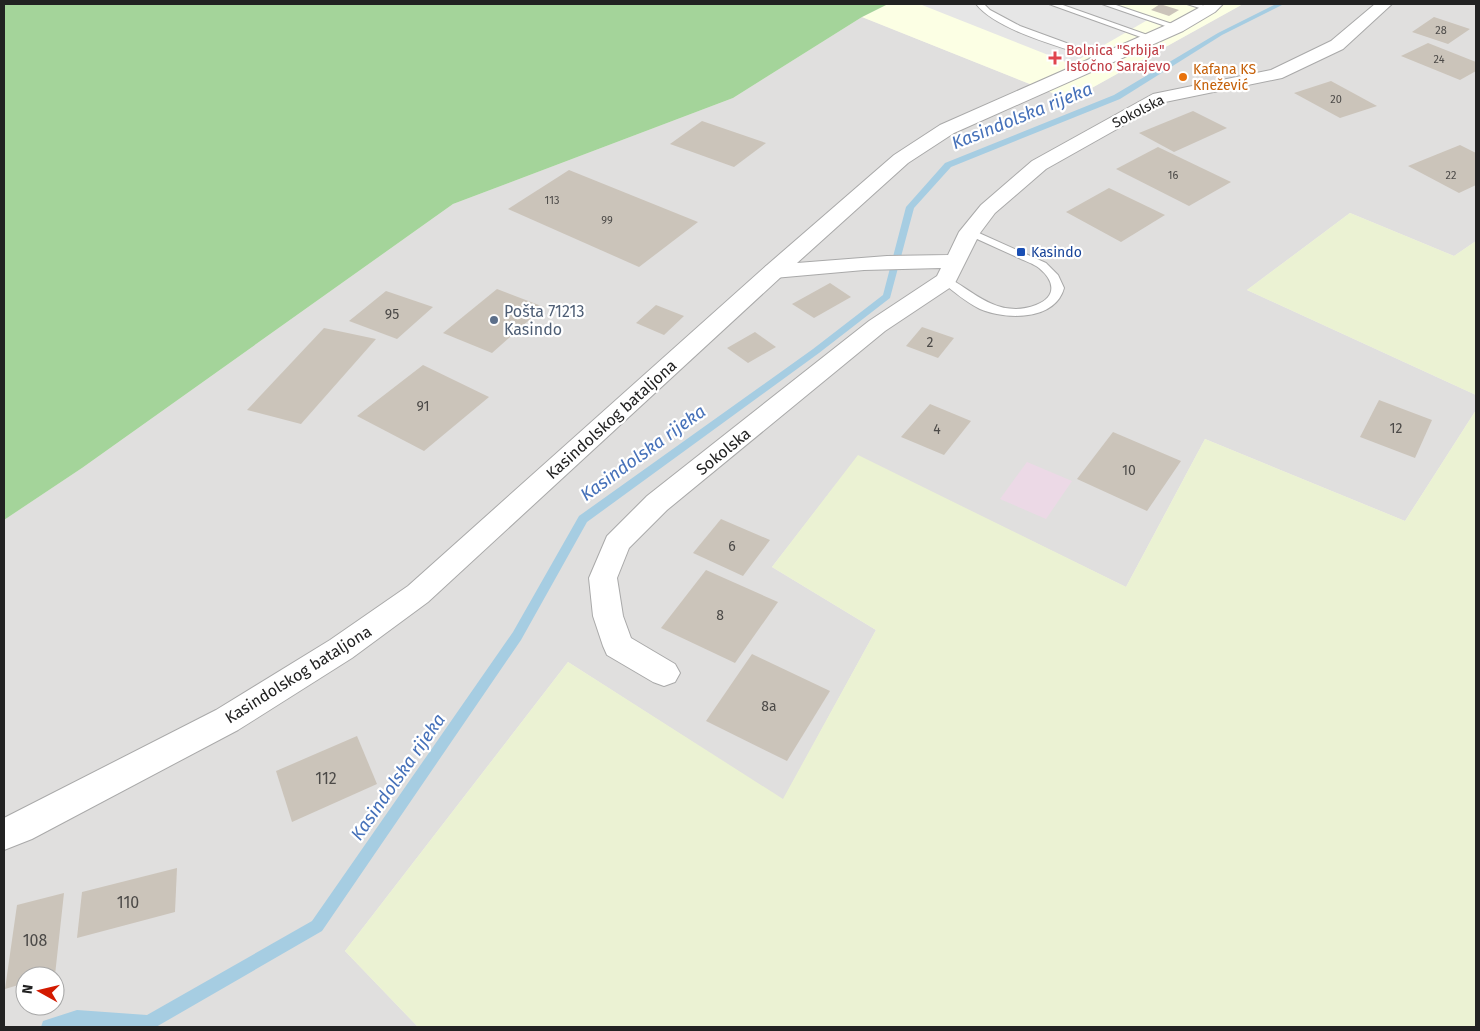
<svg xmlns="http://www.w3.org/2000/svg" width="1480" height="1031" font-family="'Fira Sans',sans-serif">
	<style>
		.residential { fill: #e0dfde; fill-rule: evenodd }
		.industrial { fill: #ecd9e6 }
		.education { fill: #fcffe4 }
		.farmland { fill: #ebf2d3 }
		.forest { fill: #a4d49a }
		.parking { fill: #e6e6e6 }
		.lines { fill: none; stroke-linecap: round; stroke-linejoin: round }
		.stream { fill: #a6cde2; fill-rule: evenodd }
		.building { fill: #cbc4ba }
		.service-casing { stroke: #a9a9a9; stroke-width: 2 }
		.minor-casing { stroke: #a9a9a9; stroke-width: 2 }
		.tertiary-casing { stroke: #a9a9a9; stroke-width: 2 }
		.service { fill: #fff; fill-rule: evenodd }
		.minor { fill: #fff; fill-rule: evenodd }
		.tertiary { fill: #fff; fill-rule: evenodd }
		.health-dot { fill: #e0444e; stroke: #fff; stroke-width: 2 }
		.food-dot { fill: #e8710a; stroke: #fff; stroke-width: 2 }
		.transit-dot { fill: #1a4fb4; stroke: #fff; stroke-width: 2 }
		.service-dot { fill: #5c6f8a; stroke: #fff; stroke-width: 2 }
		.labels { text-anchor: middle; stroke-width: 4.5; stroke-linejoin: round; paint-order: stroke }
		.far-number-label { font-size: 11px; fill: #4c4a48 }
		.far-health-label { font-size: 14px; fill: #be3a42; stroke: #fff; text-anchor: start }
		.far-food-label { font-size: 14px; fill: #c56008; stroke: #fff; text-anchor: start }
		.far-street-label { font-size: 14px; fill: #222; stroke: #fff }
		.far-transit-label { font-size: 14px; fill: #164399; stroke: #fff; text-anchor: start }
		.number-label { font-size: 14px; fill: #4c4a48 }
		.service-label { font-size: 16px; fill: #4e5e75; stroke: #fff; text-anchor: start }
		.street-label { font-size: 16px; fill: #222; stroke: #fff }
		.near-number-label { font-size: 16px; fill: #4c4a48 }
		.water-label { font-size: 18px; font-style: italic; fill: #4671b9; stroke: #fff }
	</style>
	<rect width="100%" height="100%" fill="#f2f0e8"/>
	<path class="residential" d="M1243,4H1476V241L1454,256L1350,213L1247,290L1476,395V410L1405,521L1205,439L1126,587L858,456L772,567L876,630L783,800L568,662L345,951L418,1027H4V520L82,468L453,204L733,98L862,17L1070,100ZM25,976H55V1006H25Z"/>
	<path class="industrial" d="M1027,462L1072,481L1046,519L1000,499Z"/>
	<path class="education" d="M888,4H1243L1070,100L862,17Z"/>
	<g class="farmland">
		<path d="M1350,213L1454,256L1476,241V395L1247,290Z"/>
		<path d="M1476,410V1027H418L345,951L568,662L783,799L876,630L772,567L858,455L1126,587L1205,439L1405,521Z"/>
	</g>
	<path class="forest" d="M4,4H888L862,17L733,98L453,204L82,468L4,520Z"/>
	<path class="parking" d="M925,4H1110L1151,18L1071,64L922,5Z"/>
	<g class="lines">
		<path class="stream" d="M1276,4H1284L1222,35L1120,99L951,167L914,208L890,298L819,353L587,522L521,640L322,931L156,1027H41L43,1021L77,1010L147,1015L312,921L513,632L579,516L813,349L883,295L906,207L945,163L1114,95L1218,33Z"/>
	</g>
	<g class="building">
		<path d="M1160,4L1179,10L1169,16L1151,10Z"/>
		<path d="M1434,17L1470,29L1448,44L1412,32Z"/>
		<path d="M1428,43L1476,62V71L1460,80L1401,56Z"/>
		<path d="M1331,81L1377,106L1340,118L1294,93Z"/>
		<path d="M1193,111L1227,128L1174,152L1139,133Z"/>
		<path d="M702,121L766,143L734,167L670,144Z"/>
		<path d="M1460,145L1476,153V185L1459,193L1408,166Z"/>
		<path d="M1158,147L1231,182L1189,206L1116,169Z"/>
		<path d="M569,170L698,222L639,267L508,209Z"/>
		<path d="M1109,188L1165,215L1121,242L1066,212Z"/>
		<path d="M830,283L851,297L814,318L792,304Z"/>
		<path d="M497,289L544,307L492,353L443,333Z"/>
		<path d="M386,291L433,307L397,339L349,321Z"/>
		<path d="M656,305L684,316L664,335L636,323Z"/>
		<path d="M922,327L954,338L938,358L906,346Z"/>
		<path d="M324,328L376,339L301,424L247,410Z"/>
		<path d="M755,332L776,347L748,363L727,348Z"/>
		<path d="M423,365L489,397L424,451L357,416Z"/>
		<path d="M1379,400L1432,420L1415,458L1360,437Z"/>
		<path d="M930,404L971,421L944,455L901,437Z"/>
		<path d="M1113,432L1181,461L1147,511L1077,479Z"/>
		<path d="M721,519L770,540L743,576L693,553Z"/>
		<path d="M706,570L778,602L735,663L661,628Z"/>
		<path d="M752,654L830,691L787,761L706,721Z"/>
		<path d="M357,736L377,784L292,822L276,771Z"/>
		<path d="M177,868L175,912L77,938L82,892Z"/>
		<path d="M64,893L55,975L25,976V983L5,989L17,905Z"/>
	</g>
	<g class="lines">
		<g class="service-casing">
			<g id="service">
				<path d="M976,4H984L990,10L1020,26L1110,59L1103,61C1069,49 998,32 976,4Z"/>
				<path d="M1049,4H1060L1156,38L1149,40Z"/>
				<path d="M1102,4H1113L1181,27L1174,29Z"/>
				<path d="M1187,4H1199L1213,9L1209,11Z"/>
				<path d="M970,229L1046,263L1058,275L1064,288C1055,321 1006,320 980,309C966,302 954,292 942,282L940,280L942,278C959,274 990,323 1036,305C1057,297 1055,281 1039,268C1034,264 1025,261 1019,258C1001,250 984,242 966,234L965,232Z"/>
			</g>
		</g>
		<g class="minor-casing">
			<path id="minor" d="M1206,4H1223L1215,12L1183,31L954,133L908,163L797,263L887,256L948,255L959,232L981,205L1032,161L1153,94L1271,70L1331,41L1375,4H1392L1343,49L1282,78L1165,102L1046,169L995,213L980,233L954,285L885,331L667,510L629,548L617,578L623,616L631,638L675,664L680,673L675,682L664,686L653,682L607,655L603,646L593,616L589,578L607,536L647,496L869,321L937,276L941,268L864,270L774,278L766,276L763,271L766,266L894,155L940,125L1171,23Z"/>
		</g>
		<g class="tertiary-casing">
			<path id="tertiary" d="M774,264L782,266L785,271L782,276L428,602L352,658L238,730L32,839L4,850V818L216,710L330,640L408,586L766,266Z"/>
		</g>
		<use href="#service" class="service"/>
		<use href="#minor" class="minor"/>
		<use href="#tertiary" class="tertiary"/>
	</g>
	<path class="health-dot" d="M1052.5 50.5h5v5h5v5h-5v5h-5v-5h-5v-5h5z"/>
	<circle class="food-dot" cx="1183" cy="77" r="5"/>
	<rect class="transit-dot" x="1016" y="247" width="10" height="10" rx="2.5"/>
	<circle class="service-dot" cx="494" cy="320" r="5"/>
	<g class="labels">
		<g class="far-number-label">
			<text x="1441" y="34">28</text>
			<text x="1439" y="63">24</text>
			<text x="1336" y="103">20</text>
			<text x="1173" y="179">16</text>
			<text x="1451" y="179">22</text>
			<text x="552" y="204">113</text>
			<text x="607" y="224">99</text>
		</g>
		<g class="far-health-label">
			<text x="1066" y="55">Bolnica "Srbija"<tspan x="1066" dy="16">Istočno Sarajevo</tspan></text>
		</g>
		<g class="far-food-label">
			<text x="1193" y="74">Kafana KS<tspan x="1193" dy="16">Knežević</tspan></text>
		</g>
		<g class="far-street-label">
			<text transform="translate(1138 111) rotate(-27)" y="5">Sokolska</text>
		</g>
		<g class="far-transit-label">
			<text x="1031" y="257">Kasindo</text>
		</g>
		<g class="number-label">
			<text x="392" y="319">95</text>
			<text x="930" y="347">2</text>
			<text x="423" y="411">91</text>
			<text x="1396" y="433">12</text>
			<text x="937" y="434">4</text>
			<text x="1129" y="475">10</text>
			<text x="732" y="551">6</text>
			<text x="720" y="620">8</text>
			<text x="769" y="711">8a</text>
		</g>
		<g class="service-label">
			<text x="504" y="317">Pošta 71213<tspan x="504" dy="18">Kasindo</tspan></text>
		</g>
		<g class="street-label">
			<text transform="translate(611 419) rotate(-42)" y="6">Kasindolskog bataljona</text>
			<text transform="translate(723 451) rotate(-39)" y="6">Sokolska</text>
			<text transform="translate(298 674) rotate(-32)" y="6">Kasindolskog bataljona</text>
		</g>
		<g class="near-number-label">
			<text x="326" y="784">112</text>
			<text x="128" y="908">110</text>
			<text x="35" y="946">108</text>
		</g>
		<g class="water-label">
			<text transform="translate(1022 116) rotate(-22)" y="6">Kasindolska rijeka</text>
			<text transform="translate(643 453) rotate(-36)" y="6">Kasindolska rijeka</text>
			<text transform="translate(398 777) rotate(-55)" y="6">Kasindolska rijeka</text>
		</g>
	</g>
	<rect width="1480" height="1031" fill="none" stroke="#222222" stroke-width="10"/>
	<g transform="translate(40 991) rotate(278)"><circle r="24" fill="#ffffff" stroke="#a7a7a7"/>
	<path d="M0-4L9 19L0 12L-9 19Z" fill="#d31a00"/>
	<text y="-8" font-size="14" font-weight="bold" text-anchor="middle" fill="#222222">N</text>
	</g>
</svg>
